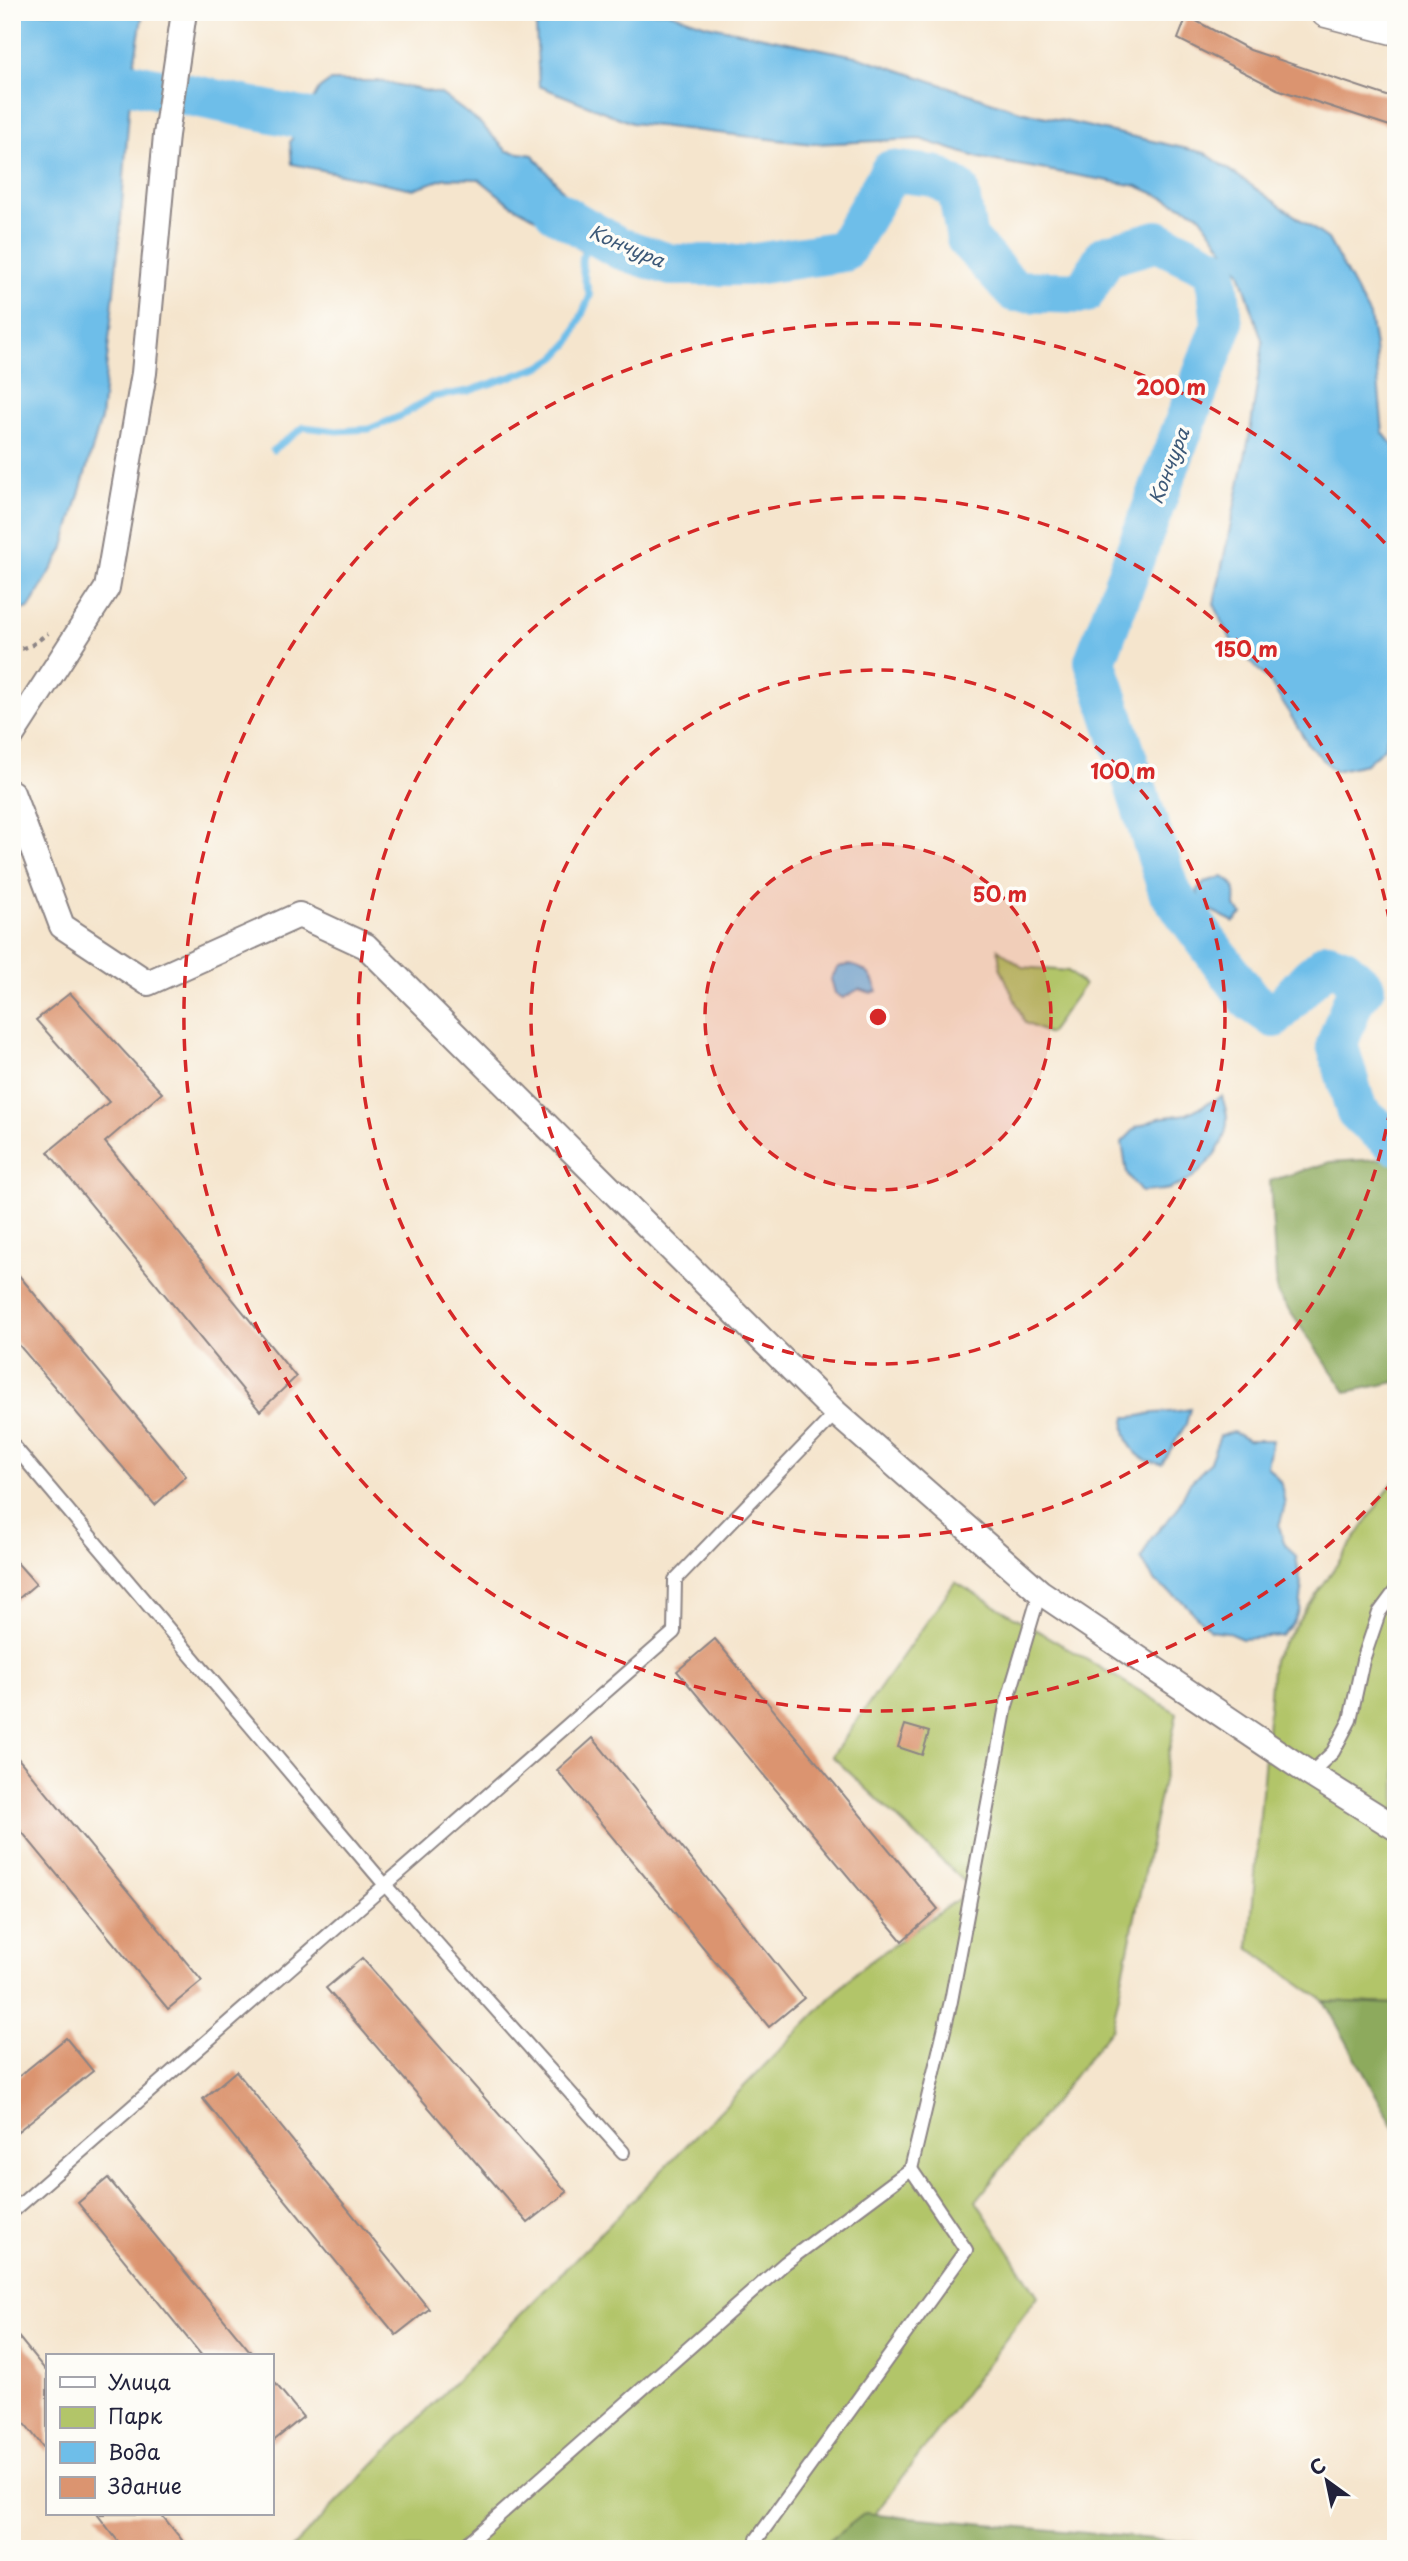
<svg xmlns="http://www.w3.org/2000/svg" width="1408" height="2561" font-family="'Playpen Sans',sans-serif">
	<style>
		.green { fill: #b2c569; stroke: #6a7452; stroke-width: 2 }
		.forest { fill: #8daa5d; stroke: #58664c; stroke-width: 2 }
		.water { fill: #6ebee9; stroke: #487092; stroke-width: 2 }
		.lines { fill: none; stroke-linecap: round; stroke-linejoin: round }
		.stream { stroke: #6ebee9; stroke-width: 7 }
		.river { stroke: #6ebee9; stroke-width: 42 }
		.building { fill: #db9470 }
		.service-casing { stroke: #8c8484; stroke-width: 16 }
		.minor-casing { stroke: #8c8484; stroke-width: 28 }
		.tertiary-casing { stroke: #8c8484; stroke-width: 33 }
		.path { stroke: #8c8484; stroke-width: 4.5; stroke-dasharray: 5 5; stroke-linecap: butt }
		.service { stroke: #fff; stroke-width: 12 }
		.minor { stroke: #fff; stroke-width: 24 }
		.tertiary { stroke: #fff; stroke-width: 30 }
		.ring { fill: none; stroke: #d62828; stroke-width: 3.5; stroke-dasharray: 12 9 }
		.labels { text-anchor: middle; stroke-width: 7; stroke-linejoin: round; paint-order: stroke }
		.water-label { font-size: 19px; font-style: italic; fill: #3d5978; stroke: #fdfcf7 }
		.centre { fill: #d62828; stroke: #fdfcf7; stroke-width: 3.5 }
		.ring-label { font-size: 21px; text-anchor: middle; font-weight: bold; fill: #d62828; stroke: #fdfcf7; stroke-width: 7; stroke-linejoin: round; paint-order: stroke }
	</style>
	<rect width="100%" height="100%" fill="#fdfcf7"/>
	<filter id="ink" filterUnits="userSpaceOnUse"><feTurbulence type="fractalNoise" baseFrequency=".0143" numOctaves="2"/><feDisplacementMap in="SourceGraphic" scale="14" xChannelSelector="R" yChannelSelector="G"/><feConvolveMatrix kernelMatrix="1 2 1 2 8 2 1 2 1" color-interpolation-filters="sRGB"/></filter>
	<filter id="wash" filterUnits="userSpaceOnUse"><feTurbulence type="fractalNoise" baseFrequency=".00686" numOctaves="4" result="noise"/><feDisplacementMap in="SourceGraphic" scale="28" xChannelSelector="R" yChannelSelector="G"/><feGaussianBlur stdDeviation="1.57" result="paint"/><feColorMatrix in="noise" values="0 0 0 0 0 0 0 0 0 0 0 0 0 0 0 0 0 1.4 0 .05"/><feComposite in="paint" operator="in"/></filter>
	<g filter="url(#wash)">
		<rect width="100%" height="100%" fill="#f5e5cd"/>
		<g class="green">
			<path d="M998,949L1022,967L1068,971L1084,985L1049,1034L1025,1023L1000,967Z"/>
			<path d="M1396,1478V2004L1324,2001L1249,1948L1273,1658Z"/>
			<path d="M955,1582L1177,1713L1112,2028L976,2201L1038,2296L875,2514L828,2549H291L857,1971L972,1889L832,1756Z"/>
		</g>
		<g class="forest">
			<path d="M1396,1158V1382L1346,1392L1277,1293L1270,1181L1330,1162Z"/>
			<path d="M1324,2001L1396,2004V2131Z"/>
			<path d="M865,2513L875,2514L1265,2549H819Z"/>
		</g>
		<g class="water">
			<path d="M12,12H143L131,83L120,232L101,419L63,550L29,608L12,613Z"/>
			<path d="M560,12H668L706,25L860,57L1020,111L1205,153L1328,239L1370,316L1375,347L1383,433L1396,449V706L1384,748L1366,764L1334,771L1308,744L1270,682L1232,642L1214,604L1250,433L1263,343L1240,272L1198,213L1137,186L979,158L920,139L813,144L632,123L539,86L536,26Z"/>
			<path d="M330,81H379L441,94L480,123L507,151L533,155L604,240L583,253L568,236L510,204L479,179L446,178L413,189L292,164L290,142L319,89Z"/>
			<path d="M1222,877C1237,882 1236,893 1235,907L1242,914L1234,922L1200,905L1197,890L1205,882Z"/>
			<path d="M850,965C867,969 872,975 877,991L871,993L859,989L843,998L835,993L831,979L838,967Z"/>
			<path d="M1222,1096C1224,1104 1228,1114 1227,1122C1225,1152 1196,1181 1169,1189C1160,1191 1150,1191 1141,1192L1127,1174L1122,1142L1137,1127L1159,1118L1187,1114Z"/>
			<path d="M1190,1409L1186,1424L1162,1464C1156,1463 1148,1462 1144,1459C1130,1451 1121,1431 1126,1417C1137,1418 1145,1414 1155,1413C1168,1412 1178,1412 1190,1409Z"/>
			<path d="M1233,1432L1248,1440H1272L1267,1466L1281,1483L1285,1505L1279,1526L1284,1542L1296,1557L1302,1590L1300,1609L1293,1623L1281,1636L1242,1639L1226,1632L1210,1630L1182,1601L1155,1582L1141,1559L1152,1537L1176,1511L1189,1484L1209,1464L1220,1436Z"/>
		</g>
		<g class="lines">
			<path class="stream" d="M273,450L304,427L337,431L369,429L403,415L432,397L469,391L542,366L556,357L570,342L590,296C583,273 571,247 604,240"/>
			<g class="river">
				<path d="M131,83L360,130"/>
				<path d="M555,211L619,248L671,265H748L844,251L891,171L934,176L958,190L967,239L1014,291L1084,293L1105,256L1157,241L1216,269L1222,325L1095,661L1169,891L1251,1001L1274,1017L1310,978L1328,963L1344,969L1364,987L1353,1001L1337,1044L1357,1112L1396,1144"/>
			</g>
		</g>
		<g id="blocks">
			<g class="building">
				<path d="M1187,16L1250,50L1396,99V128L1277,89L1178,39Z"/>
				<path d="M70,993L162,1093L105,1142L296,1377L260,1411L48,1152L109,1102L36,1020Z"/>
				<path d="M12,1267L186,1476L155,1505L12,1337Z"/>
				<path d="M12,1557L36,1584L12,1604Z"/>
				<path d="M715,1639L938,1909L902,1941L677,1671Z"/>
				<path d="M905,1725L929,1732L922,1755L898,1747Z"/>
				<path d="M593,1738L804,1998L769,2027L557,1770Z"/>
				<path d="M12,1751L202,1981L168,2009L12,1820Z"/>
				<path d="M362,1958L567,2192L528,2223L326,1988Z"/>
				<path d="M66,2038L93,2071L12,2136V2082Z"/>
				<path d="M236,2071L429,2309L396,2335L203,2099Z"/>
				<path d="M108,2178L254,2356H202L78,2203Z"/>
				<path d="M12,2329L47,2372V2452L12,2407Z"/>
				<path d="M271,2378L303,2417L271,2443Z"/>
				<path d="M97,2514H161L182,2540L171,2549H124Z"/>
			</g>
		</g>
	</g>
	<g filter="url(#ink)">
		<use href="#blocks" fill-opacity="0" stroke="#8c8484" stroke-width="2"/>
		<g class="lines">
			<g class="service-casing">
				<g id="service">
					<path d="M12,1444L385,1885L623,2152"/>
					<path d="M1310,1774L1333,1752L1350,1720L1363,1660L1379,1613L1396,1590"/>
					<path d="M12,2212L674,1632L675,1580L836,1413"/>
					<path d="M757,2539L966,2250L911,2169"/>
					<path d="M461,2549L785,2263L911,2169L951,2001L1006,1706L1040,1592"/>
				</g>
			</g>
			<g class="minor-casing">
				<g id="minor">
					<path d="M12,735L107,588L144,373L166,135L184,12"/>
					<path d="M12,793L62,926L148,983L299,915L366,946L836,1413L1040,1592L1310,1774L1396,1828"/>
				</g>
			</g>
			<g class="tertiary-casing">
				<path id="tertiary" d="M1326,12L1396,30"/>
			</g>
			<path class="path" d="M12,652L32,645L48,633"/>
			<use href="#service" class="service"/>
			<use href="#minor" class="minor"/>
			<use href="#tertiary" class="tertiary"/>
		</g>
	</g>
	<circle cx="878" cy="1017" r="173" fill="#d62828" fill-opacity=".12"/>
	<g class="ring">
		<circle cx="878" cy="1017" r="173"/>
		<circle cx="878" cy="1017" r="347"/>
		<path d="M1396 1067A520 520 0 1 1 1396 967"/>
		<path d="M1394 1481A694 694 0 1 1 1394 553"/>
	</g>
	<g class="labels">
		<g class="water-label">
			<text transform="translate(627 246) rotate(23)" y="7">Кончура</text>
			<text transform="translate(1169 466) rotate(-69)" y="7">Кончура</text>
		</g>
	</g>
	<circle cx="878" cy="1017" r="10" class="centre"/>
	<g class="ring-label">
		<text x="1171" y="395">200 m</text>
		<text x="1246" y="657">150 m</text>
		<text x="1123" y="779">100 m</text>
		<text x="1000" y="902">50 m</text>
	</g>
	<rect width="1408" height="2561" fill="none" stroke="#fdfcf7" stroke-width="42"/>
	<rect x="46" y="2354" width="228" height="161" fill="#fdfcf7" stroke="#a5a5ac" stroke-width="2"/>
	<rect x="60" y="2377" width="35" height="10" fill="#ffffff" stroke="#a5a5ac" stroke-width="2"/>
	<text x="108" y="2390" font-size="21" fill="#22223b">Улица</text>
	<rect x="60" y="2407" width="35" height="21" fill="#b2c569" stroke="#a5a5ac" stroke-width="2"/>
	<text x="108" y="2424" font-size="21" fill="#22223b">Парк</text>
	<rect x="60" y="2442" width="35" height="21" fill="#6ebee9" stroke="#a5a5ac" stroke-width="2"/>
	<text x="108" y="2460" font-size="21" fill="#22223b">Вода</text>
	<rect x="60" y="2477" width="35" height="21" fill="#db9470" stroke="#a5a5ac" stroke-width="2"/>
	<text x="108" y="2494" font-size="21" fill="#22223b">Здание</text>
	<g transform="translate(1327 2481) rotate(327)" stroke="#fdfcf7" stroke-width="5" paint-order="stroke">
	<path d="M0-5L12 26L0 18L-12 26Z" fill="#22223b"/>
	<text y="-10" font-size="19" font-weight="bold" text-anchor="middle" fill="#22223b">С</text>
	</g>
</svg>
